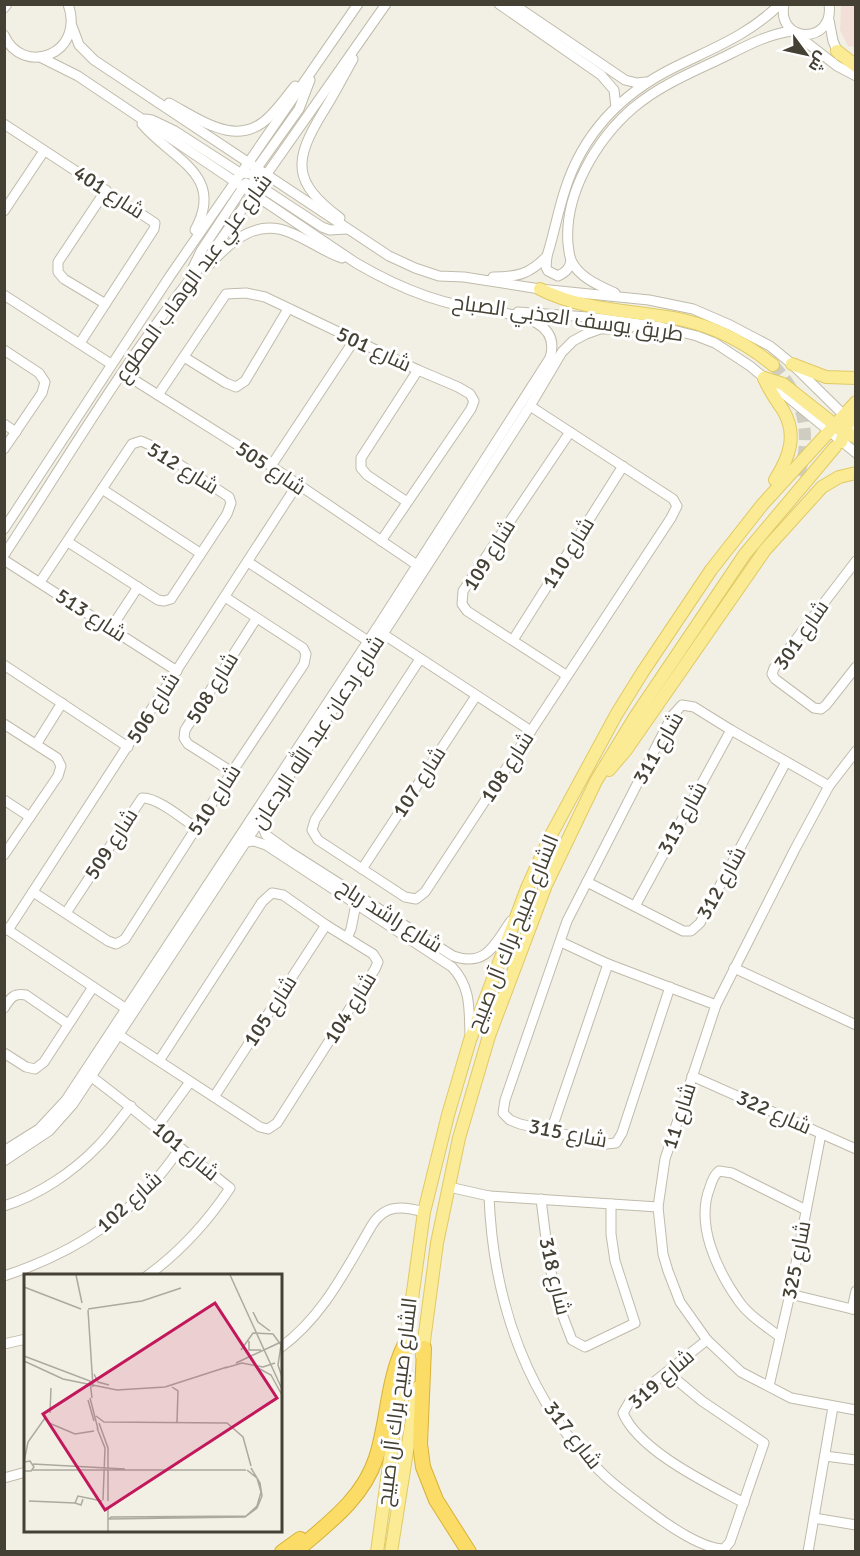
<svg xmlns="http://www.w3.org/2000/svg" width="860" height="1556" font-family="Signika,Cairo,sans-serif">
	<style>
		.medical { fill: #f2dfd8 }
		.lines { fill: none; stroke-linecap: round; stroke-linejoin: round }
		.major-tunnel { stroke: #cfccc2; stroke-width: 12; stroke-dasharray: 12 6; stroke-linecap: butt }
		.minor-casing { stroke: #c0bbaa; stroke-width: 11 }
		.major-casing { stroke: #e0ca64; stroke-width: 14 }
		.highway-casing { stroke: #d9b238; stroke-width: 16 }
		.minor { stroke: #fff; stroke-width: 9 }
		.major { stroke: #fbeb94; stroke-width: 12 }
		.highway { stroke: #fadc67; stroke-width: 14 }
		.labels { text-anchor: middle; stroke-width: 6; stroke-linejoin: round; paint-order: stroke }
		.street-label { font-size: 21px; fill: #444034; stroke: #fff }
		.inset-road { fill: none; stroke: #aca99e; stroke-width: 1.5 }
		.view { fill: #c2185b; fill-opacity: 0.15; stroke: #c2185b; stroke-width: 3 }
		.inset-edge { fill: none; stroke: #444034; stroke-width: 3 }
	</style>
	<rect width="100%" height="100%" fill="#f2efe5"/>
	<path class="medical" d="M841,5H855V47L848,46L840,30Z"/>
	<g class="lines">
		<path class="major-tunnel" d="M773,365C805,397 813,438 797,479"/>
		<g class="minor-casing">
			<g id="minor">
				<path d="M499,4L601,75L614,90L616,107"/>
				<path d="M513,4L625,80L637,83L646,82"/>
				<path d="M784,4C776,44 835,45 829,4"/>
				<path d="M4,8L7,4"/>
				<path d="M829,20L833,41L839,55"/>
				<path d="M72,26L79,45L94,60L389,256L415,268L439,276L464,277L540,289L649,300L693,309L730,325L770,346L792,364L856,427"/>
				<path d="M4,35C22,77 86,55 68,4"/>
				<path d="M797,35L837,66L856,76"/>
				<path d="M40,57L78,76L356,263C397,287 444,307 492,310"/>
				<path d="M169,103C201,120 239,150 271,115C280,106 287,96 295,86"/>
				<path d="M145,119L152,120L175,131L240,173L266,175"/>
				<path d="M4,124L155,223L154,229L80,343"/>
				<path d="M142,124C171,159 226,174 195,230"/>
				<path d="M255,183L322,227L330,230L347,229"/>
				<path d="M254,194V179L257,168L299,109L310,80"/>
				<path d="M4,211L44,151"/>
				<path d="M340,218C292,182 293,161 323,112C334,95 343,77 353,59"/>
				<path d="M571,261C569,269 566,272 558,276L548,271L546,267L547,256C554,234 558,211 565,190C583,133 622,93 675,67C713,48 749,35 780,4"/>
				<path d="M210,264C232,240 258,218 291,233C309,240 324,252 342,258"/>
				<path d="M189,276L201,251L246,183"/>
				<path d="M493,277C518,277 530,274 547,256"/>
				<path d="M615,293C600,286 580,278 572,262C569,257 569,250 568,244C564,194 596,140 633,108C660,85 693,72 724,57C746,46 768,34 792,31"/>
				<path d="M4,295L111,364"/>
				<path d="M104,303L64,279L58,272V262L106,190"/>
				<path d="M518,312L588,317L661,327L697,336L715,343L750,366L856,453"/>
				<path d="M4,350L39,373L45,382L42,393L4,449"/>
				<path d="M184,357L226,383L236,387L245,381L288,309"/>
				<path d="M123,373L271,466L417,565"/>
				<path d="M158,395L226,294L246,293L265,297L418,370L458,387L470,394L474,401L471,409L381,541"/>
				<path d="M4,424L16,432"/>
				<path d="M271,466L355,339"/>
				<path d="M102,489L200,553"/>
				<path d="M407,502L367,475L361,468V458L418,370"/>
				<path d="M4,529L170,276L358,4"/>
				<path d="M4,555C70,455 133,346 210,255L386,4"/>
				<path d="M4,560L177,671"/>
				<path d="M856,561L774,668L772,674L775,679L814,708L821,709L826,705L856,667"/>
				<path d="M248,562L368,641"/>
				<path d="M40,582L132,444L141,441L150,445L229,497L231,503L227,514L171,599L164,601L158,600L68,542"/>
				<path d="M111,628L138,587"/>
				<path d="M383,634L531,731"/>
				<path d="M513,640L623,466"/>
				<path d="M420,659L315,820L312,830L318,840L405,897L416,899L425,892L671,518L677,506L673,499L530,406"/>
				<path d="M4,665L128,747"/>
				<path d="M566,675L467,611L462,604L463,591L570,432"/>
				<path d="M4,724L57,758L61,766L58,776L4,855"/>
				<path d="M37,743L62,703"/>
				<path d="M856,751L829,786L795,849L716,1005L665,1159L658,1207L663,1254L668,1271L680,1302L707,1340L741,1372L791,1398L856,1410"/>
				<path d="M232,772L188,744L184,738L185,730L256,619"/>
				<path d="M4,800L30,817"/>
				<path d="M260,820L266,835L288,851L453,956C487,968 495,943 511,921"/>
				<path d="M246,842L254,841L266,845L452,967C471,987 469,1009 470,1034"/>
				<path d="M362,869L476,696"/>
				<path d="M587,882L683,931H691L700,923L786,762"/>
				<path d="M33,892L108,941L116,944L125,939L232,772L304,664L306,654L303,648L225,597"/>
				<path d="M635,906L731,730"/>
				<path d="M66,913L142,798C157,797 183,819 196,828"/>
				<path d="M5,928L125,1008"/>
				<path d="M8,930L297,485"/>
				<path d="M347,938L351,929L356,904"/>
				<path d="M561,942L608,964L716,1005"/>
				<path d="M734,968L856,1025"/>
				<path d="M670,987L622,1133L616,1143L606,1144L520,1124L510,1120L503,1113L505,1100L567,921L672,716L682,705L694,707L731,730L829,786"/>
				<path d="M4,1008C11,997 14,993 26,995L68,1024"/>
				<path d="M119,1035L260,1127L268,1129L277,1123L375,969L378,962L373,954L326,925L283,895L272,893L262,902L159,1061"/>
				<path d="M4,1053L26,1067L35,1069L44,1062L93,987"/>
				<path d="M89,1075C138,1111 183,1151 230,1188C208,1221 180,1252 147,1276"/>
				<path d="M692,1076L856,1149"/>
				<path d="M214,1097L326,925"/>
				<path d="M157,1127L190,1082"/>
				<path d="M551,1131L608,964"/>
				<path d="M4,1151L39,1129L66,1100L380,623L550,358C562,319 514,315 487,310"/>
				<path d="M4,1161L49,1131L73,1104L383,634L530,406L562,352L573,341L586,334L600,329H628L636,324"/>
				<path d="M449,1187L489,1196"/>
				<path d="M541,1199L549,1263L559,1306L572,1340L585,1347L635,1323L615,1261L611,1234V1204"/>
				<path d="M4,1206C39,1195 73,1172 98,1146C110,1134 120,1119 131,1106"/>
				<path d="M658,1207L489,1196C493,1300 527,1404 605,1476C619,1489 636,1501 652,1513C669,1526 703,1549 724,1549L730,1542L764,1443L702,1401L667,1372"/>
				<path d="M4,1276C77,1252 137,1213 180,1148"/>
				<path d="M790,1294L856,1310"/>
				<path d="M852,1309L856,1291"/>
				<path d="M780,1337C766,1326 748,1315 738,1300C717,1270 695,1224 710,1187C712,1180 714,1175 719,1171L732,1173L806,1210"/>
				<path d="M707,1340L630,1401L623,1413C639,1451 709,1484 744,1503"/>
				<path d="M4,1344L26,1339"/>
				<path d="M280,1348C323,1317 346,1269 372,1225C385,1204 403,1206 424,1212"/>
				<path d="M769,1386L790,1294L821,1134"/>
				<path d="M825,1456L856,1460"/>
				<path d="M4,1478L26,1472"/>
				<path d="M814,1518L856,1525"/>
				<path d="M808,1552L833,1407"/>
			</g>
		</g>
		<g class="major-casing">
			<g id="major">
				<path d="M837,51L856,66"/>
				<path d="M540,289C585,312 635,310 683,320C718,328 746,343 773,365"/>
				<path d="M792,364L826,377L856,378"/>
				<path d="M764,378C769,390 776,400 783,410C798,435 789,458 775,480"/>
				<path d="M764,378L783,384L845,433L856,437"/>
				<path d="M841,442L847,425L856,414"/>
				<path d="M609,770L626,750L765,550L822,487L839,477L856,473"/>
				<path d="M422,1356L437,1243L459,1138L489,1036L546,885L596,781L635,717L745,554L835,447"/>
				<path d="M377,1552L424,1212L448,1115L470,1040L527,888L551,835L616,715L642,673L711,570L762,505L856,402"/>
				<path d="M391,1552L417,1388"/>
			</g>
		</g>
		<g class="highway-casing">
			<g id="highway">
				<path d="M424,1348L420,1444L423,1467L436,1500L469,1552"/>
				<path d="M282,1552L300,1539"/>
				<path d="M295,1552C326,1525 363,1499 376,1458C388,1421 387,1382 404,1346"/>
			</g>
		</g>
		<use href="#minor" class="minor"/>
		<use href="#major" class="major"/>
		<use href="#highway" class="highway"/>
	</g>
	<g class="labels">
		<g class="street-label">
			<text transform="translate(109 192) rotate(33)" y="7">شارع 401</text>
			<text transform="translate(193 278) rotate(-54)" y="7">شارع علي عبد الوهاب المطوع</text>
			<text transform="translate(568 318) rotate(8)" y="7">طريق يوسف العذبي الصباح</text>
			<text transform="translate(374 349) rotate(25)" y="7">شارع 501</text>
			<text transform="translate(183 468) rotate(32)" y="7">شارع 512</text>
			<text transform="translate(271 468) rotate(34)" y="7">شارع 505</text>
			<text transform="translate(568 553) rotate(-58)" y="7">شارع 110</text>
			<text transform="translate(489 555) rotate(-58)" y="7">شارع 109</text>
			<text transform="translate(91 615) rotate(33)" y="7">شارع 513</text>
			<text transform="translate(801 635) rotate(-55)" y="7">شارع 301</text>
			<text transform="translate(212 688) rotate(-58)" y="7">شارع 508</text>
			<text transform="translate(153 708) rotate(-57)" y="7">شارع 506</text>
			<text transform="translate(318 732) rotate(-57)" y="7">شارع ردعان عبد الله الردعان</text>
			<text transform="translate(658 748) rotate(-60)" y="7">شارع 311</text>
			<text transform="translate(507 767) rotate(-57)" y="7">شارع 108</text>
			<text transform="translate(419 782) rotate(-57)" y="7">شارع 107</text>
			<text transform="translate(214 800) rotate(-57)" y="7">شارع 510</text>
			<text transform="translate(682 818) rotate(-61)" y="7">شارع 313</text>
			<text transform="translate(111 844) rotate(-57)" y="7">شارع 509</text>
			<text transform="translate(721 883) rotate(-61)" y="7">شارع 312</text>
			<text transform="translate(390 916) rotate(32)" y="7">شارع راشد رباح</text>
			<text transform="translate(513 933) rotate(-68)" y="7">الشارع صبيح براك آل صبيح</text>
			<text transform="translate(350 1008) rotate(-58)" y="7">شارع 104</text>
			<text transform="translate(270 1011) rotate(-57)" y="7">شارع 105</text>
			<text transform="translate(774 1112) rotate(24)" y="7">شارع 322</text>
			<text transform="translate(679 1116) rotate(-72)" y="7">شارع 11</text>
			<text transform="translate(568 1133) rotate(11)" y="7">شارع 315</text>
			<text transform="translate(186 1151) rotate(40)" y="7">شارع 101</text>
			<text transform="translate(129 1202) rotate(-42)" y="7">شارع 102</text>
			<text transform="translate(796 1260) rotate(-79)" y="7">شارع 325</text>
			<text transform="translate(555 1276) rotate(77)" y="7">شارع 318</text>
			<text transform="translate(661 1379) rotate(-41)" y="7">شارع 319</text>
			<text transform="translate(397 1402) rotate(-83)" y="7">الشارع صبيح براك آل صبيح</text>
			<text transform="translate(573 1435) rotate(52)" y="7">شارع 317</text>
		</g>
	</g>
	<g transform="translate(24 1274)">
		<rect width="258" height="258" fill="#f2efe5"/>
		<path class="inset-road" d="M52,1L58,29M206,1L258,115M0,13L57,35M64,35L118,27L157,14M64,36L69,113M229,38L234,48L246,57M225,67V76H237M217,76L229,59L249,60L257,71L254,91L258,103M0,82L66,107L68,124M0,87L39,105L93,116L141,113L203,93M212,89L257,68M201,94L218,89L239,93L251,89M234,94L247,101L258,121M70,100L74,108L85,111M148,113L154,117L153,148M66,124L74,155M64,126L70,147M26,139L27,114M72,142L80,148L203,149L219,163L227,192M25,149L51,160L70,157M75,149L84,174V227M73,154L81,174L79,226M9,190L101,195M8,196H222M223,196L233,204L237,218L233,232L222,242L87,243L85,245L221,243L233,234L238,222L236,209L227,194M0,221V197H7L10,193L6,187L0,188L4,168L21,144M59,225L57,231L51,229L54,222L78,227M5,227L51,229M84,233V257"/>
		<path class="view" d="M191,29L253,124L81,236L19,140Z"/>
		<rect width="258" height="258" class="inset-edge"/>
	</g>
	<rect width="860" height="1556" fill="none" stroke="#444034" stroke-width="12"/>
	<g transform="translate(806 54) rotate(123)" stroke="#ffffff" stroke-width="4.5" paint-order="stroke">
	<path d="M0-4.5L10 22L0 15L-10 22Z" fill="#444034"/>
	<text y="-9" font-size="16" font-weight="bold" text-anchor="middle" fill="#444034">ش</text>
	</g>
</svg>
